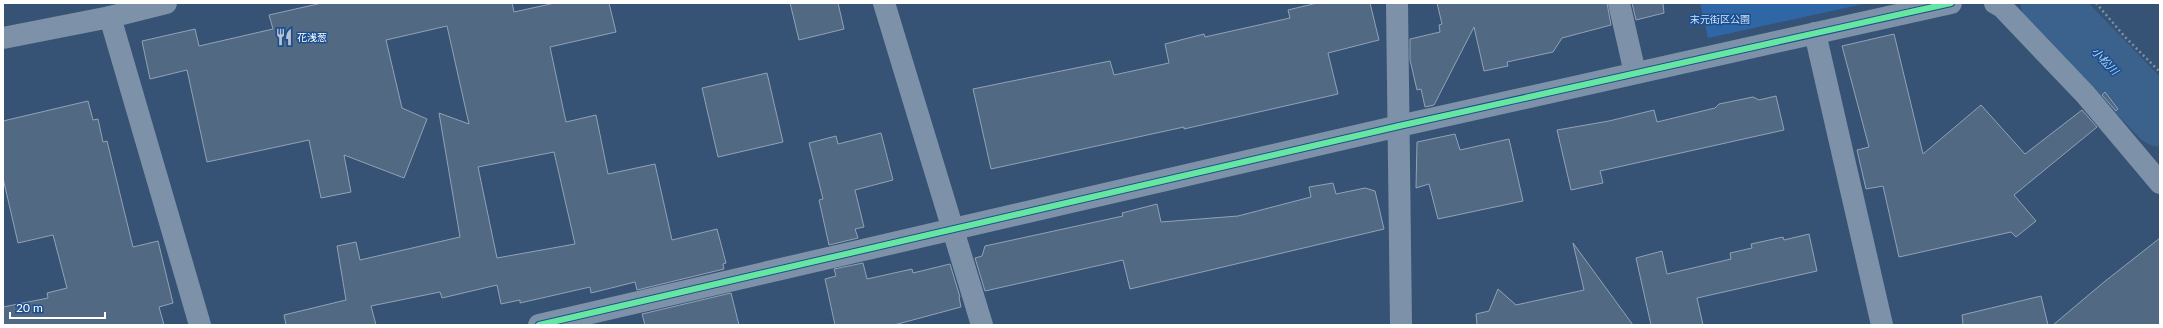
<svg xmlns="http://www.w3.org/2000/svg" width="2163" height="328" font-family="Lato,'Noto Sans JP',sans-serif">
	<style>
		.green { fill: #2f66a5 }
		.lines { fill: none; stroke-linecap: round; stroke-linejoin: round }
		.river { stroke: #3b618d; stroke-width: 57 }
		.building { fill: #526984; stroke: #92a2b6; fill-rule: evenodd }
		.path { stroke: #7d92a8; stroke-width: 2.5; stroke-dasharray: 2 3; stroke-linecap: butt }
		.minor { stroke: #7d92a8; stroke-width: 22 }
		.cycleway-casing { stroke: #1b4f8f; stroke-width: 8 }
		.cycleway { stroke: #66e7a1; stroke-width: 6 }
		.labels { text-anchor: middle; stroke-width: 3; stroke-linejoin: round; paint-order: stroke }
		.park-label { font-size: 10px; fill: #cfe3fa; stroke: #1b4f8f }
		.poi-label { font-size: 10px; fill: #fff; stroke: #1b4f8f; text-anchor: start }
		.water-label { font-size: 11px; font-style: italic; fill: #b5d3f5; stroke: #1b4f8f }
	</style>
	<rect width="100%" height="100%" fill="#365274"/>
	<path class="green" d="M1700,3H1868L1708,38Z"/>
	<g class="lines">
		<path class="river" d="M2049,3L2160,118"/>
	</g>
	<g class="building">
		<path d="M322,3H512L514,12L555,3H609L616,32L550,47L566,122L596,115L608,174L655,164L672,240L717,229L726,263L723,264L724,269L637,290L635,282L591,293L590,287L520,303V300L501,304L497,285L442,298L440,292L371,306L376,325H286L284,315L346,300L337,246L356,242L360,260L460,237L439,113L469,124L447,26L386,40L402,108L427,119L404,178L344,155L351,192L321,198L309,140L207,162L187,70L150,79L142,41L195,29L199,46L273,29L269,15ZM554,152L575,244L497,258L478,167Z"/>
		<path d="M790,3H838L844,29L799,40Z"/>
		<path d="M1317,3H1370L1379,40L1328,53L1338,94L1184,129V127L991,169L973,89L1110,61L1114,75L1169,63L1165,44L1204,34L1205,37L1290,18L1288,10Z"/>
		<path d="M1437,3H1607L1611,25L1562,38L1553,52L1507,62L1508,66L1484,71L1474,27L1434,105L1425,107L1421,89L1417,90L1410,60V39L1440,32L1439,25L1442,24Z"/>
		<path d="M1632,3H1663L1664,13L1636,20Z"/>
		<path d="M1894,34L1923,154L1981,105L2025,154L2082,110L2097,127L2014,195L2036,221L2016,237L2011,232L1899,257L1883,186L1866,189L1857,150L1869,147L1842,46Z"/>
		<path d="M767,73L783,142L718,157L702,88Z"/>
		<path d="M2105,92L2118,109L2116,111L2102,95Z"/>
		<path d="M1776,96L1784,130L1600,171L1603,183L1571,190L1557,130L1609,121L1654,110L1657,122L1715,108L1719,104L1753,97L1759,100Z"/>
		<path d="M88,101L93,120L98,119L103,142L107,141L133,247L158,241L173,303L159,307L164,325H3V307L48,298L47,293L67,288L53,235L18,243L3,178V121Z"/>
		<path d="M881,133L893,180L855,190L864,227L855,229L858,238L829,245L819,200L823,199L809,143L836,136L838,144Z"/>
		<path d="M1455,134L1460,150L1509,139L1523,201L1438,219L1429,184L1416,188L1417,142Z"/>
		<path d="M1333,183L1336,194L1365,188L1375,191L1384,229L1130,289L1123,260L985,291L975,258L982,256L985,246L1123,216L1122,213L1157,204L1161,222L1238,216L1311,197L1309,187Z"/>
		<path d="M1809,234L1817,271L1697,298L1703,325H1651L1636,258L1662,251L1667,274L1731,259L1730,253L1752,248L1751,244L1783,237L1784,240Z"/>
		<path d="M2160,238V325H2053L2104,282Z"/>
		<path d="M1573,243L1633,325H1477L1476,314L1489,311L1498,289L1516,305L1584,290Z"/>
		<path d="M863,263L867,279L912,269L913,273L950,264L960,297H959L961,307L894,325H835L825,279L836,276L834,269Z"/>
		<path d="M731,293L739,325H645L642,314Z"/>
		<path d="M2041,296L2048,325H1963L1962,315Z"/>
	</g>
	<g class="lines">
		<path class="path" d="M2096,3L2125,37L2160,72"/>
		<g class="minor">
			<path d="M884,3L982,325"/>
			<path d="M1397,3L1401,325"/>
			<path d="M1619,3L1635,73"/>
			<path d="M1995,3L2002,7L2085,94L2160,183"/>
			<path d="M110,17L200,325"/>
			<path d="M1815,33L1882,325"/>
			<path d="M3,38L110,17L166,3"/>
			<path d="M539,325L1399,126L1951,3"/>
		</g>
		<g class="cycleway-casing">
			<path id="cycleway" d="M539,325L1399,126L1951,3"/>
		</g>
		<use href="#cycleway" class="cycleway"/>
	</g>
	<defs>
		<g id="restaurant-bare" transform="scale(1.38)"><path d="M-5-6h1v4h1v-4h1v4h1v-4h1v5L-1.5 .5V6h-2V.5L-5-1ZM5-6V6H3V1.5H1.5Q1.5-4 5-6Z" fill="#b9c2ce" stroke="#1b4f8f" stroke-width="2.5" paint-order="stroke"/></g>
	</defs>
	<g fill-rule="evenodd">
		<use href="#restaurant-bare" x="284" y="37"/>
	</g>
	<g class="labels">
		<g class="park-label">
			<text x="1720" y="23">末元街区公園</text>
		</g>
		<g class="poi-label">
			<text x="297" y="41">花浅葱</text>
		</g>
		<g class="water-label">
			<text transform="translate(2105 61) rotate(46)" y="4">小松川</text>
		</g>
	</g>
	<rect width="2163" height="328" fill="none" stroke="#ffffff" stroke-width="8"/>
	<path d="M10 312v6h95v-6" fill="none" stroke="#ffffff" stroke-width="2"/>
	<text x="16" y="312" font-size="12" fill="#ffffff" stroke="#1b4f8f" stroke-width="3" paint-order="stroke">20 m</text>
</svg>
